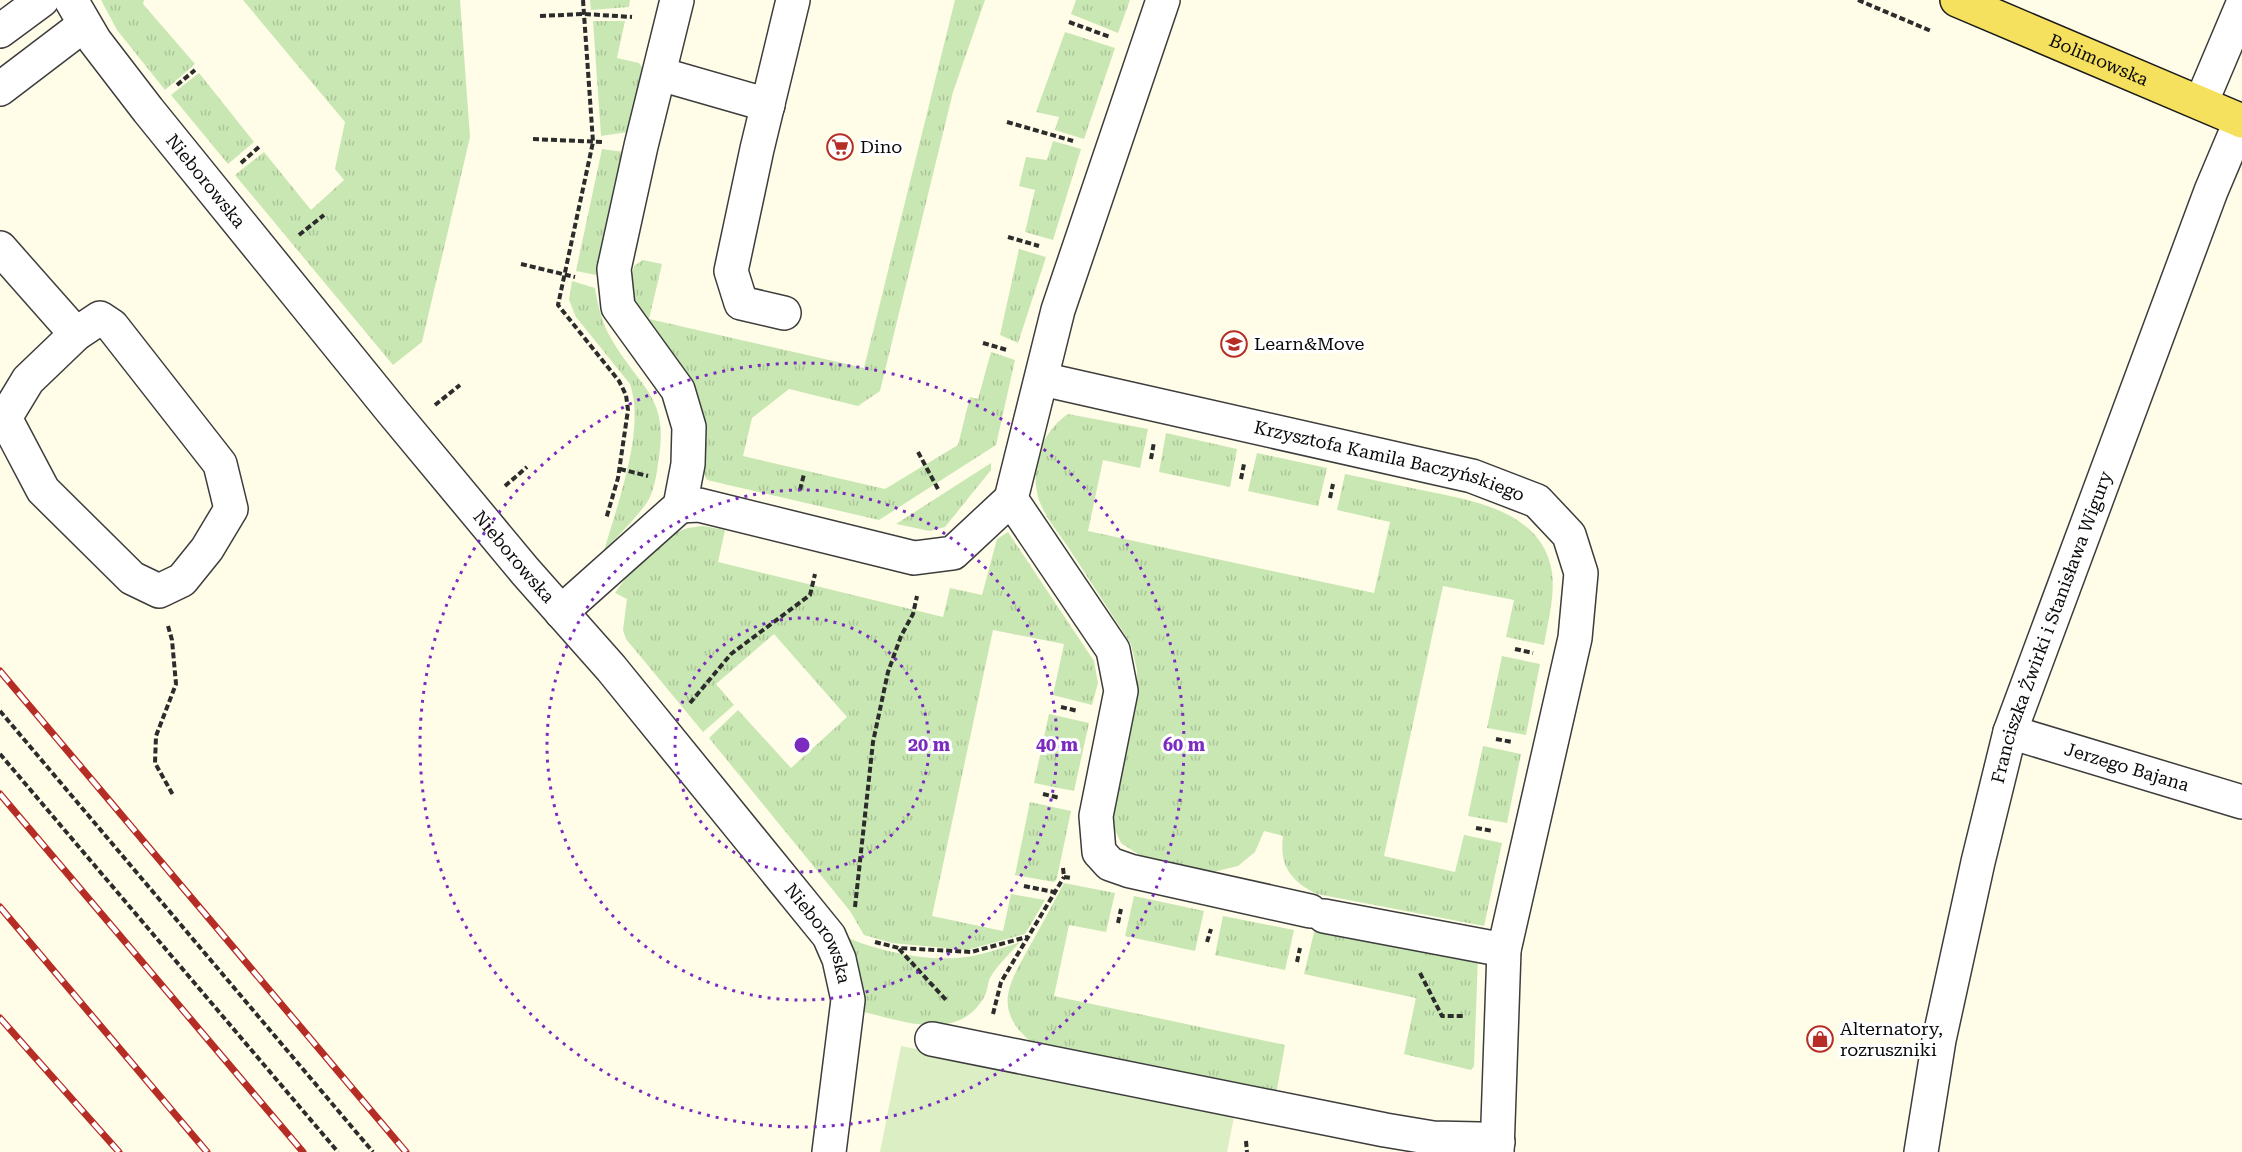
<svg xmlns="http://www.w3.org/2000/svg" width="2242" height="1152" font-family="'Roboto Serif',serif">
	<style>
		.grass { fill: url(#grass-tufts) }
		.pitch { fill: #dceec4 }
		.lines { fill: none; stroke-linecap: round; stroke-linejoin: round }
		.minor-casing { stroke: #3d3d3d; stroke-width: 36 }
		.major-casing { stroke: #1b1b1b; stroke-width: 36 }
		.path { stroke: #2c2c2c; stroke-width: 4; stroke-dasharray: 6 3; stroke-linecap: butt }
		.minor { stroke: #fff; stroke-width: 33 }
		.major { stroke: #f6e15f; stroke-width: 33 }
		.rail-casing { stroke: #b62d26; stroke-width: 7 }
		.rail { stroke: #fff; stroke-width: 4.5; stroke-dasharray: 14; stroke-linecap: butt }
		.ring { fill: none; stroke: #7b2cbf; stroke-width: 3; stroke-dasharray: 3 6 }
		.labels { text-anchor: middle; stroke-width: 6; stroke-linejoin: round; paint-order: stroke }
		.street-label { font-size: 18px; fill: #0a0a0a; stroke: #fff }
		.poi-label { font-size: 18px; fill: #0a0a0a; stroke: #fff; text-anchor: start }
		.centre { fill: #7b2cbf; stroke: #fff; stroke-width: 3 }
		.ring-label { font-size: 18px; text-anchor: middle; font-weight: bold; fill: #7b2cbf; stroke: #fff; stroke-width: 6; stroke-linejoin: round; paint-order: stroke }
	</style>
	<defs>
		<pattern id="grass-tufts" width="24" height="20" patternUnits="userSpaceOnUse" patternTransform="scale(1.5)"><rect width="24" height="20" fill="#c9e7b3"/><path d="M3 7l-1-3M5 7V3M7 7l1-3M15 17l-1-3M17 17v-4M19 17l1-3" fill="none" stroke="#abc599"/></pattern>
	</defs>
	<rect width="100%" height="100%" fill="#fffce7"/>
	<g class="grass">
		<path d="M101,0H144L143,4L195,64L165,90L117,30Z"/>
		<path d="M243,0H460L470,137L422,342L393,365L235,175L264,152L311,210L344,180L335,169L345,122Z"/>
		<path d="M590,0H630L629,7L591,10Z"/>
		<path d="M955,0H985L953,92L880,391L858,406L789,389L752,418L743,456L885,489L958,445L970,397L978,399L991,352L1015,360L996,445L879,520L707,480L699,464L636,306L631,279L634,266L643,260L662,264L649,319L864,368Z"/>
		<path d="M1076,0H1130L1118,33L1071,14Z"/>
		<path d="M593,21H625L617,58L639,63L643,69L628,132L601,136Z"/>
		<path d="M1065,32L1115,48L1084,139L1055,130L1059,117L1036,112Z"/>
		<path d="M199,73L254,142L228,164L171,95Z"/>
		<path d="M1053,141L1081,149L1053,240L1025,232L1035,190L1019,186L1026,157L1047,160Z"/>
		<path d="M602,149L624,152L596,275L576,271Z"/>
		<path d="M1019,249L1046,257L1018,343L1000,335Z"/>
		<path d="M572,281L595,288C598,306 602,324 612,340C642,391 670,397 658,463C657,474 654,489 649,499C641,513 616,538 604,551C617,505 646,429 630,384L576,317L569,300Z"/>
		<path d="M1068,414L1148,429L1140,468L1103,460L1088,531L1374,593L1390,522L1337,510L1345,474C1372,480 1399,485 1426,491C1474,501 1542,511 1552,572C1555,597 1548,621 1544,645L1506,637L1514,600L1443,586L1384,856L1455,872L1464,835L1502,843L1484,926L1317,894C1291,881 1279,866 1283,836L1264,831L1255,852L1238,866L1213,872L1141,856L1121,843L1110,819L1137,684V670L1131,644C1110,612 1089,579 1068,547C1058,532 1045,517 1039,500C1029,468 1041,432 1068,414Z"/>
		<path d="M1166,433L1237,449L1230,487L1159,472Z"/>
		<path d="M1257,453L1327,468L1318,506L1248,491Z"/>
		<path d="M991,463V470L945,527L930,531L896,524Z"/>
		<path d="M703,526L725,530L718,562L943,617L950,588L982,595L997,539L1008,532L1094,661L1098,683L1092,705L1053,695L1064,644L993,630L932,916L1003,931L1011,894L1045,900L1025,934L967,950L892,943L864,935L850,911L709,738L738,710L791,768L847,717L774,634L716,684L734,705L703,732L626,639L623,630L627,599L615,593C632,569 657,538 685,529C690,527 697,527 703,526Z"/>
		<path d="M1502,656L1540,664L1526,735L1487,728Z"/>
		<path d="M1049,714L1089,723L1074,791L1034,783Z"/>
		<path d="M1483,746L1521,754L1507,823L1468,816Z"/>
		<path d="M1030,802L1071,811L1057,878L1054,882L1015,875Z"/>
		<path d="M1064,883L1115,893L1106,932L1069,925L1054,996L1285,1045L1275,1100L1031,1042C991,1008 1010,982 1031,944C1042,924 1053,904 1064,883Z"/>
		<path d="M1134,896L1204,911L1195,951L1125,936Z"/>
		<path d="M1223,916L1294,930L1285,970L1215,955Z"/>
		<path d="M1316,924L1478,956L1474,1066L1471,1070L1404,1054L1416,998L1304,974Z"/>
		<path d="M848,938C882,952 929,962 966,957C985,954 1002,948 1020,942C1011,953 997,965 990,978C987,984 988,992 983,999C957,1042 902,1021 864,1012C864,986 859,962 848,938Z"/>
	</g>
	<path class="pitch" d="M901,1046L1235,1112L1227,1152H880Z"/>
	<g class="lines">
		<g class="minor-casing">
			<g id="minor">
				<path id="s1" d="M71,0L95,41L148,110L392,411L525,571L611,668L829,936L839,959L848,1000L829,1152"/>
				<path d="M1163,0L1058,310L1011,499L1113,650L1121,691L1096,816L1099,852L1110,864L1130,871L1310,911"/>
				<path d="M0,31L42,0"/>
				<path d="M660,74L768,105"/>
				<path d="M0,89L84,25"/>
				<path d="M2201,103L2242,6"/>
				<path d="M0,248L76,334"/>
				<path d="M784,313L741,303L731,271L757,149L793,0"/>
				<path d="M100,318L112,326L220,464L231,509L207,549L182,580L159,591L132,578L43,490L5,418L28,380L76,334Z"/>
				<path id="s2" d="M1042,379L1472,476L1537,501L1569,535L1581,573L1575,638L1504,950L1497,1152"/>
				<path d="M680,506L699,505L914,558L953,553L1011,499"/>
				<path d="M561,612L680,506L688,464L689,427L678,390L618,307L614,269L641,146L677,0"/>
				<path id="s3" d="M2010,732L2242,802"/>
				<path d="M1324,916L1504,950"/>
				<path d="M932,1039L1385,1130L1433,1138L1479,1139L1498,1142"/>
				<path id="s4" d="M1921,1152L1939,1040L1978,862L2010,732L2211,191L2241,120"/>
			</g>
		</g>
		<g class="major-casing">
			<g id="major">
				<path id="s5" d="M1957,0L2242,121"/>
			</g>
		</g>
		<g class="path">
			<path d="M583,0L593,142L558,305L619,381L626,395L628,410L618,478L606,519"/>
			<path d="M1858,0L1931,31"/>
			<path d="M540,16L584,14L632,17"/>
			<path d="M1069,22L1110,37"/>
			<path d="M177,85L195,70"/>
			<path d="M1007,122L1073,141"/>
			<path d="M533,139L602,142"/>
			<path d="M241,163L260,146"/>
			<path d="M299,235L324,215"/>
			<path d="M1008,237L1039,246"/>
			<path d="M521,264L575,277"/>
			<path d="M983,343L1007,350"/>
			<path d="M435,405L460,385"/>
			<path d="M918,452L938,489"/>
			<path d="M1151,459L1154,442"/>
			<path d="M620,469L648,476"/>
			<path d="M1241,479L1244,464"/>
			<path d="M505,486L527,467"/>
			<path d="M800,490L804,474"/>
			<path d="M1330,498L1333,484"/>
			<path d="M168,626L172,640L176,684L156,736L155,763L173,795"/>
			<path d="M1515,649L1533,653"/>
			<path d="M690,703L731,654L810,595L815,574"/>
			<path d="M1061,707L1078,711"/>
			<path d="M0,711L373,1152"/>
			<path d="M1496,739L1512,742"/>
			<path d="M0,754L338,1152"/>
			<path d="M1043,794L1060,798"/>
			<path d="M1476,828L1493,831"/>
			<path d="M1063,868L1064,877L1071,878"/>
			<path d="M1024,886L1054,892"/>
			<path d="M855,907L873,742L888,672L901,636L913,614L917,596"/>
			<path d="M1118,923L1121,909"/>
			<path d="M875,942L899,948L971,952L1027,937"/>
			<path d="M1207,942L1211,929"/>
			<path d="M899,949L947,1001"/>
			<path d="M1297,962L1300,948"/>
			<path d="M1420,973L1442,1016H1465"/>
			<path d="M993,1014L1001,982L1064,877"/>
			<path d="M1246,1141L1247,1152"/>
		</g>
		<use href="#minor" class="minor"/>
		<use href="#major" class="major"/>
		<g class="rail-casing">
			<g id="rail">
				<path d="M0,671L406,1152"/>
				<path d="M0,794L303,1152"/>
				<path d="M0,907L207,1152"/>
				<path d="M0,1018L119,1152"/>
			</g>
		</g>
		<use href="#rail" class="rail"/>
	</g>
	<g class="ring">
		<circle cx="802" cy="745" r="127"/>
		<circle cx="802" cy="745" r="255"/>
		<circle cx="802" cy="745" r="382"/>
	</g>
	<defs>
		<g id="supermarket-ring" transform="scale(1.35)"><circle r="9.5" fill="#fff" stroke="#b62d26" stroke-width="1.5"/><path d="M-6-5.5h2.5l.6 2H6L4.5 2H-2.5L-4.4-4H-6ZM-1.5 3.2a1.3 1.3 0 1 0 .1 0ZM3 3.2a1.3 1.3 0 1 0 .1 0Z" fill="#b62d26"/></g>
		<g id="school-ring" transform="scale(1.35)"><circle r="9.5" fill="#fff" stroke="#b62d26" stroke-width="1.5"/><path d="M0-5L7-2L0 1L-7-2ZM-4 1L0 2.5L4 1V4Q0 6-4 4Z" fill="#b62d26"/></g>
		<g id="shop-ring" transform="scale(1.35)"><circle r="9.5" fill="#fff" stroke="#b62d26" stroke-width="1.5"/><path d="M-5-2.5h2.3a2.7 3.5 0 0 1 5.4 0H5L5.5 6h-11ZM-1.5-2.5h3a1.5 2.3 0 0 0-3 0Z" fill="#b62d26"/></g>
	</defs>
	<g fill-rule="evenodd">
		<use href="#supermarket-ring" x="840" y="147"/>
		<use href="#school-ring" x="1234" y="344"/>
		<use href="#shop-ring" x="1820" y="1039"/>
	</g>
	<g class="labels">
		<g class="street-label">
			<text dy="6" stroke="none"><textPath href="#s5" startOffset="154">Bolimowska</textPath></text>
			<text dy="6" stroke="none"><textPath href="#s1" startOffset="226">Nieborowska</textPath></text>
			<text dy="6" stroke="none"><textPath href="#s2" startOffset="357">Krzysztofa Kamila Baczyńskiego</textPath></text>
			<text dy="6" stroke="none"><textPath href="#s1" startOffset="712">Nieborowska</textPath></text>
			<text dy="6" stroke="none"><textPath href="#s4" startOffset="542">Franciszka Żwirki i Stanisława Wigury</textPath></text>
			<text dy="6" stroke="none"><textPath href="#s3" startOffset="122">Jerzego Bajana</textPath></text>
			<text dy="6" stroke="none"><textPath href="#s1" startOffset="1198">Nieborowska</textPath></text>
		</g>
		<g class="poi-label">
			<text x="860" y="153">Dino</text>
			<text x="1254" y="350">Learn&amp;Move</text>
			<text x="1840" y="1035">Alternatory,<tspan x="1840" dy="21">rozruszniki</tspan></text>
		</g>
	</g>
	<circle cx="802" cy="745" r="9" class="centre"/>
	<g class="ring-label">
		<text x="929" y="751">20 m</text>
		<text x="1057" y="751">40 m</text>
		<text x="1184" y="751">60 m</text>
	</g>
</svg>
